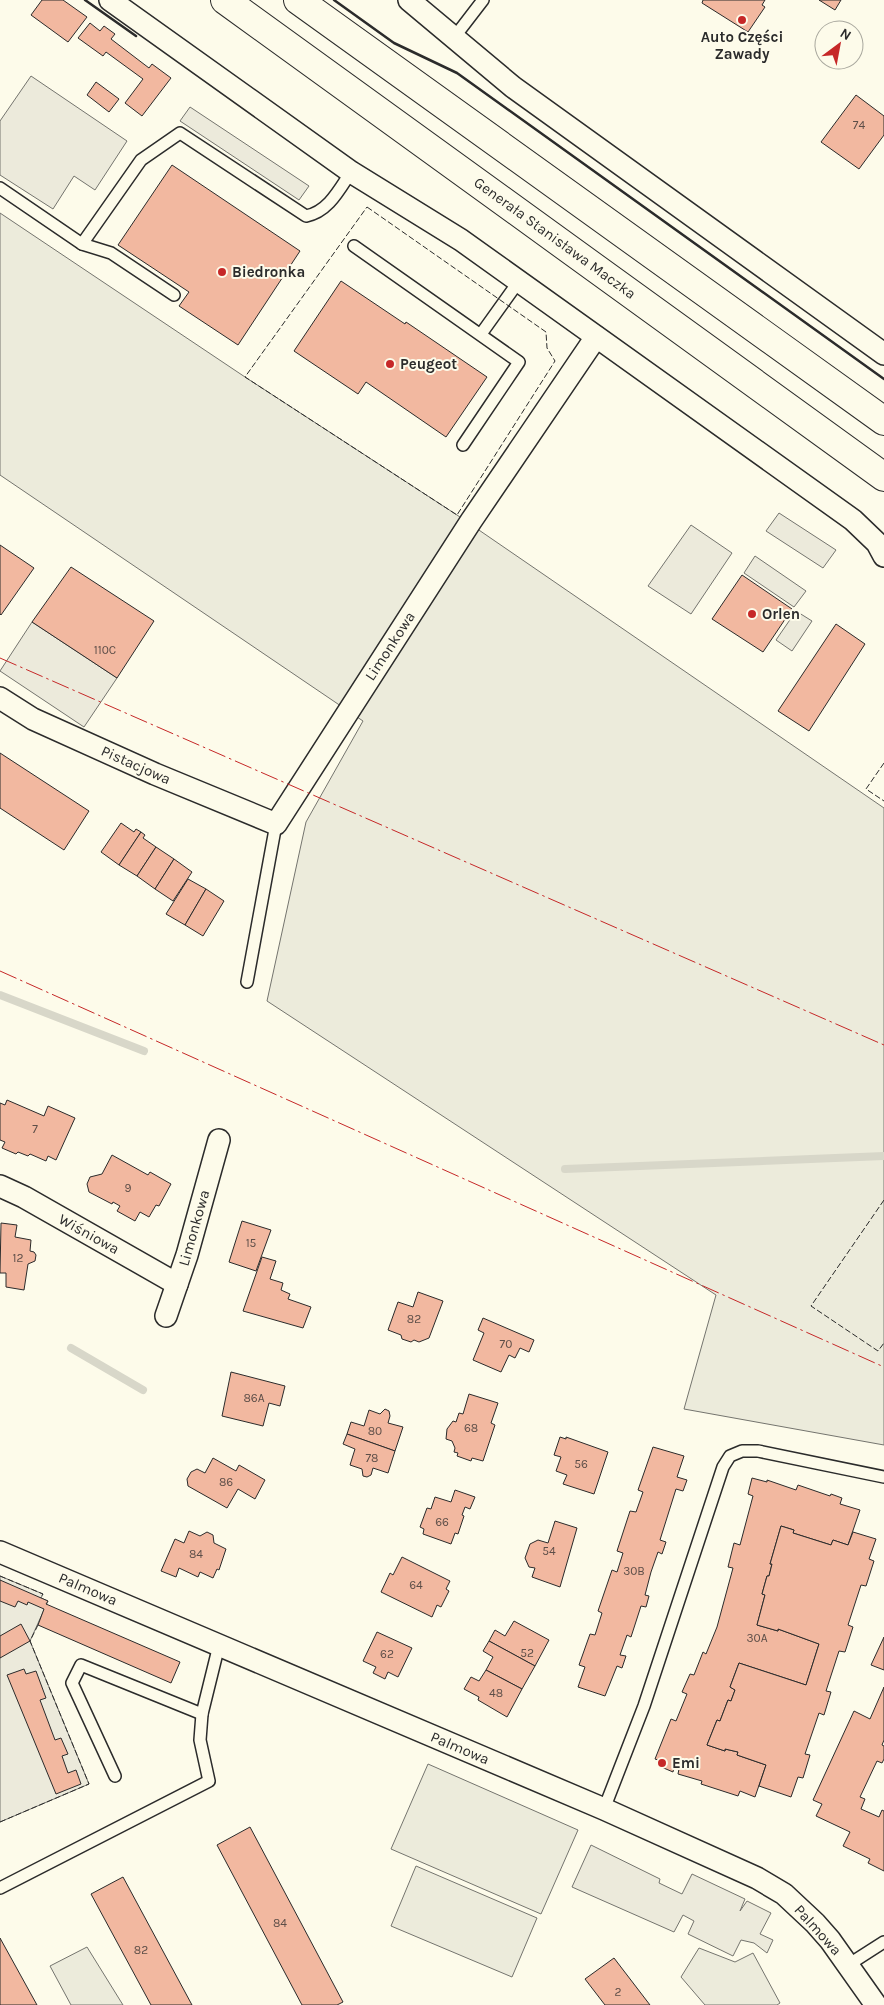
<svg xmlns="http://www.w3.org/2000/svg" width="884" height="2005" font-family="Karla,sans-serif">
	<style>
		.green { fill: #ecebdb; stroke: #74746e }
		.parking { fill: #eceadb; stroke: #74746e }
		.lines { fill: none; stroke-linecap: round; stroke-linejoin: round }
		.stream { stroke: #d8d7c9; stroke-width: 8 }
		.building { fill: #f2b8a0; stroke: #2b2b2b }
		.lane-casing { stroke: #2b2b2b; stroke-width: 14 }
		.street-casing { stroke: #2b2b2b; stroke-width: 24 }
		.highway-casing { stroke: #2b2b2b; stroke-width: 30 }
		.lane { stroke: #fdfbea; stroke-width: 11 }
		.street { stroke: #fdfbea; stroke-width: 21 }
		.highway { stroke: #fdfbea; stroke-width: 28 }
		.fence { stroke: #2b2b2b; stroke-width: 1; stroke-dasharray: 6 2.5; stroke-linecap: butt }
		.wall { stroke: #2b2b2b; stroke-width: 2.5 }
		.power { stroke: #c62828; stroke-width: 1; stroke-dasharray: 18 4 2.5 4; stroke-linecap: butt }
		.poi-dot { fill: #c62828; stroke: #fdfbea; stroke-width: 2 }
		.labels { text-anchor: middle; stroke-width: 4; stroke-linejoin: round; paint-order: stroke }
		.number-label { font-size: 12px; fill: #5d4e48 }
		.poi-label { font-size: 15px; font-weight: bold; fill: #2b2b2b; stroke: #fdfbea; text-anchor: start }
		.street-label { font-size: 15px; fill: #2b2b2b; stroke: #fdfbea }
	</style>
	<rect width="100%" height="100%" fill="#fdfbea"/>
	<g class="green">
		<path d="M0,213L245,377L457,515L884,808V1445L684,1409L716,1295L267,1001L306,822L363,721L0,475Z"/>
		<path d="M428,1764L578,1830L541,1914L391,1849Z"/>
		<path d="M416,1866L537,1918L512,1977L391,1926Z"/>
		<path d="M87,1947L123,2005H71L50,1966Z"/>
		<path d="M699,1948L735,1962L753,1953L780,2003L777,2005H705L681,1977Z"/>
	</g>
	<g class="parking">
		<path d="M31,76L127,141L95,190L74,176L53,209L0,175V121Z"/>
		<path d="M190,107L309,186L299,200L180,121Z"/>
		<path d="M779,513L836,550L823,568L766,531Z"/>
		<path d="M691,525L732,553L691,614L648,586Z"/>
		<path d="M755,556L806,591L794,607L744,573Z"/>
		<path d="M796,611L812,621L792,651L776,640Z"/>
		<path d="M32,622L117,678L84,727L0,671Z"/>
		<path d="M0,1576L43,1594L41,1598L48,1601L30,1641L89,1784L0,1822Z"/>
		<path d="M591,1845L660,1879L659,1883L682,1894L692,1874L745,1899L740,1911L747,1901L771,1913L760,1934L773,1940L767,1953L754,1943L741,1940L733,1956L688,1934L694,1921L683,1915L674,1932L572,1887Z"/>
	</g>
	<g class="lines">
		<g class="stream">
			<path d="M0,995L144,1051"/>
			<path d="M565,1169L884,1156"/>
			<path d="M71,1348L143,1390"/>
		</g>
	</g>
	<g class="building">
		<path d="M42,0H63L87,17L68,42L31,15Z"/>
		<path d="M703,0H765L762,5L765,7L748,32L702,3Z"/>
		<path d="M819,0H841L835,10Z"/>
		<path d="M90,23L100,31L104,26L115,34L111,39L149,68L152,64L171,78L142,116L125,103L143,79L106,52L103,56L78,38Z"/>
		<path d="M96,82L119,99L109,112L87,95Z"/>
		<path d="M856,95L884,116V135L859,169L821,142Z"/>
		<path d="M172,165L300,251L238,345L179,306L189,292L118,245Z"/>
		<path d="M341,281L405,324L406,322L487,377L446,437L366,382L358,394L294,351Z"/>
		<path d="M0,545L34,568L1,615L0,614Z"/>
		<path d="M71,567L154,621L117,678L32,622Z"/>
		<path d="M742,575L792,609L763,652L712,619Z"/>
		<path d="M836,624L865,644L809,731L778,711Z"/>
		<path d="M0,753L89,811L64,850L0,808Z"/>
		<path d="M121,823L134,832L136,829L141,832L119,865L101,852Z"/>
		<path d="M141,832L145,835L143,838L156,847L137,876L119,865Z"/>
		<path d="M156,847L174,859L155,889L137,876Z"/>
		<path d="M174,859L192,872L173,901L155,889Z"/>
		<path d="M188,879L206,889L185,925L166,914Z"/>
		<path d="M206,889L224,901L203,936L185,925Z"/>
		<path d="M7,1100L44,1116L48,1106L75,1118L56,1160L48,1156L46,1161L30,1154L28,1156L18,1152L16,1154L2,1148L5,1142L0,1140V1103L5,1105Z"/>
		<path d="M112,1155L148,1175L150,1172L171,1184L159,1206L156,1205L149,1217L140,1212L135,1221L117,1211L120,1206L113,1202L112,1204L89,1192L87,1184L90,1177L102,1174Z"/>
		<path d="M242,1221L271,1230L256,1271L229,1262Z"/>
		<path d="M1,1223L17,1225L15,1237L31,1240L30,1251L34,1252L36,1255L35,1261L28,1264L24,1290L6,1287V1273H0Z"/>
		<path d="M262,1257L276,1261L270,1279L283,1283L281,1290L290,1294L288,1299L311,1307L303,1328L243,1311Z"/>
		<path d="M418,1292L443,1301L429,1338L419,1342L414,1340L411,1342L402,1339L401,1335L388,1330L398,1302L413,1307Z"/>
		<path d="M483,1318L534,1340L529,1352L520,1348L515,1358L509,1355L501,1372L473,1360L484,1333L478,1330Z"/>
		<path d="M231,1372L285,1386L280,1406L269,1403L263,1426L222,1416Z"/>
		<path d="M469,1394L498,1403L491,1423L495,1425L483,1461L472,1458L471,1461L457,1456L458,1453L454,1452L455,1448L452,1441L446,1439L447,1429L453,1421L456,1422L459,1413L463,1414Z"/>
		<path d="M385,1409L389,1411L390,1416L388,1423L403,1427L395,1451L347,1434L351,1422L364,1426L369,1410L380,1414Z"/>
		<path d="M347,1434L395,1451L388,1473L373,1468L371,1475L367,1477L363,1476L362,1469L350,1465L355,1449L343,1444Z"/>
		<path d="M560,1437L566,1439V1437L608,1452L594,1494L563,1484L567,1475L556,1471L561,1457L554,1455Z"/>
		<path d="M653,1447L684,1456L677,1477L687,1480L683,1491L676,1489L660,1540L666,1542L662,1554L658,1552L651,1572L645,1595L649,1596L646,1607L641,1606L631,1637L627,1635L620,1655L626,1656L622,1668L617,1666L605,1696L578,1687L585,1667L579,1665L590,1634L595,1635L602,1613L598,1611L612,1570L617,1572L623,1553L617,1551L630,1511L636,1512L643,1492L638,1490Z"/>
		<path d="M213,1458L236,1471L239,1465L265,1480L255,1499L238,1489L227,1508L188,1486L187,1479L191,1472L197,1469L205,1473Z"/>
		<path d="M752,1478L767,1482V1480L796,1490L798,1485L830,1496L831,1494L842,1498L840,1504L860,1510L848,1545L833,1540L831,1545L793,1533L794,1530L781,1526L770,1564H772L769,1576H767L762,1594L765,1595L757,1625L778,1631V1629L819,1644L806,1685L739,1663L730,1687L735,1690L731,1701L728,1700L720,1721L717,1720L707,1745L725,1751V1749L738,1752L737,1755L766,1765L755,1797L740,1791L738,1796L701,1784L702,1781L678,1774L679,1769L674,1767L673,1772L659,1766L661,1761L655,1759L671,1719L676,1721L687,1694L682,1692L690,1674L694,1675L703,1652L706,1654L717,1627L733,1568L728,1567L734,1543L740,1545L753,1496L748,1494Z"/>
		<path d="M455,1490L475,1497L470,1509L465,1507L462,1515L464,1516L458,1534L455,1533L451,1544L423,1534L424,1529L420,1527L427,1508L431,1509L435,1497L451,1502Z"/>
		<path d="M555,1521L577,1528L560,1587L532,1577L535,1568L529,1567L525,1558L530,1544L538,1540L548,1543Z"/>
		<path d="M781,1526L794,1530L793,1533L831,1545L833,1540L848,1545L853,1532L876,1539L869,1559L874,1561L866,1586L861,1585L848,1625L853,1627L845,1652L839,1651L826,1691L831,1692L824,1715L819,1713L805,1754L810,1755L803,1778L798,1777L791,1797L759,1786L766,1765L737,1755L738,1752L725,1749V1751L707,1745L717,1720L720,1721L728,1700L731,1701L735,1690L730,1687L739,1663L806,1685L819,1644L778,1629V1631L757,1625L765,1595L762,1594L767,1576H769L772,1564H770Z"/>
		<path d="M189,1531L200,1536L207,1532L213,1535L214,1543L226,1549L219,1570L217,1569L213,1578L200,1572L198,1577L179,1568L176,1577L161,1571L175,1539L184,1543Z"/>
		<path d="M402,1557L450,1581L446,1589L449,1591L441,1607L437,1605L432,1617L381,1592L390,1573L393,1575Z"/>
		<path d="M0,1580L48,1601L46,1604L180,1662L171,1683L38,1625L44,1609L28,1602L27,1605L18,1601L15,1607L0,1601Z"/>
		<path d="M514,1621L549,1640L535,1666L489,1641L495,1630L505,1636Z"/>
		<path d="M21,1624L30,1641L0,1658V1636Z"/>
		<path d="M377,1632L412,1648L398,1677L388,1672L385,1679L373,1673L376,1667L363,1661Z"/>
		<path d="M884,1637V1670L871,1665Z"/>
		<path d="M489,1641L535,1666L522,1689L486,1670L493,1657L483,1651Z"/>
		<path d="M24,1669L26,1674L36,1671L46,1698L40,1700L55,1740L61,1738L68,1754L62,1756L68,1773L76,1770L81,1784L56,1794L7,1675Z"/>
		<path d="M486,1670L522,1689L507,1717L478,1700L479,1697L464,1689L471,1677L479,1681Z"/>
		<path d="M884,1687V1740L882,1745L884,1746V1759L882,1763L877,1761L860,1797L865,1799L861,1809L879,1817L882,1810L884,1811V1871L868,1863L870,1859L843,1846L850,1832L816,1816L822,1804L813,1800L854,1711L870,1719Z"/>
		<path d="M250,1827L343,2002L337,2005H302L217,1845Z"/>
		<path d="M123,1877L192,2005H151L91,1894Z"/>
		<path d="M0,1938L37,2005H0Z"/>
		<path d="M614,1958L650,2005H605L585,1979Z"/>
	</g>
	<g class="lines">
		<g class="lane-casing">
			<g id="lane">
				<path d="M453,39L483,0"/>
				<path d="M0,188L82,244L141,160L180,133L306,216C328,212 339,190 351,172"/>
				<path d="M82,244L111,253L174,295"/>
				<path d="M354,246L519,362L463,445"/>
				<path d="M481,334L519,281"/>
				<path d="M247,982L276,824"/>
				<path d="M115,1776L72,1683L81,1665L202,1714"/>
				<path d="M604,1809L644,1706L723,1467L730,1456L742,1451H758L884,1477"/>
				<path d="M0,1888L209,1781L200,1740L202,1714L219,1645"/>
				<path d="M848,1965L884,1942"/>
			</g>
		</g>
		<g class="street-casing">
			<g id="street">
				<path d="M110,0L351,172L461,240L853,520L877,543L884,556"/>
				<path d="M409,0L513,87L884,354"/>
				<path d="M0,698L33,719L155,774L276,824L471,521L596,337"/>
				<path d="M0,1186L24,1197L177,1284"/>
				<path d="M166,1316L187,1255L219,1140"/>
				<path d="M0,1552L604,1809L757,1878L784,1894L815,1923L830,1940L876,2005"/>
			</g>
		</g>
		<g class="highway-casing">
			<g id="highway">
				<path d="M225,0L884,477"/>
				<path d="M298,0L884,421"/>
			</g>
		</g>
		<use href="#lane" class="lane"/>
		<use href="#street" class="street"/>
		<use href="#highway" class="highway"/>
		<g class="fence">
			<path d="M367,207L546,332L547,348L555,361L457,515L245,377Z"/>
			<path d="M884,763L866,789L884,801"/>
			<path d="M884,1200L811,1306L878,1351L884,1343"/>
			<path d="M0,1576L43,1594L40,1598"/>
			<path d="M0,1822L89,1784L30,1641L38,1625"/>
		</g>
		<g class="wall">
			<path d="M85,0L136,36"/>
			<path d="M334,0L394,43L457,73L884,379"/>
		</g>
		<g class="power">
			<path d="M0,658L884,1045"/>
			<path d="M0,971L884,1367"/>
		</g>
	</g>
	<g class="poi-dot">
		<circle cx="742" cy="20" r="5"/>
		<circle cx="222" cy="272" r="5"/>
		<circle cx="390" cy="364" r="5"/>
		<circle cx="752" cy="614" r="5"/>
		<circle cx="662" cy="1763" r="5"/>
	</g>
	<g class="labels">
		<g class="number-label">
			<text x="859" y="129">74</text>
			<text x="105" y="654">110C</text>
			<text x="35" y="1133">7</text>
			<text x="128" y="1192">9</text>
			<text x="251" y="1247">15</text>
			<text x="18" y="1262">12</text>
			<text x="414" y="1323">82</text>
			<text x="506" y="1348">70</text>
			<text x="254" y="1402">86A</text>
			<text x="471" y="1432">68</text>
			<text x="375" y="1435">80</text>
			<text x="372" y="1462">78</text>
			<text x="581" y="1468">56</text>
			<text x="226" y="1486">86</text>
			<text x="442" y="1526">66</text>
			<text x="549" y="1555">54</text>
			<text x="196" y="1558">84</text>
			<text x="634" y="1575">30B</text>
			<text x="416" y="1589">64</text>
			<text x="757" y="1642">30A</text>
			<text x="527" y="1657">52</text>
			<text x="387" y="1658">62</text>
			<text x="496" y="1697">48</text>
			<text x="280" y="1927">84</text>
			<text x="141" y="1954">82</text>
			<text x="618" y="1996">2</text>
		</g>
		<g class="poi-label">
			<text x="742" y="42" text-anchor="middle">Auto Części<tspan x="742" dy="17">Zawady</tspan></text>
			<text x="232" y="277">Biedronka</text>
			<text x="400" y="369">Peugeot</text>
			<text x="762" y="619">Orlen</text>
			<text x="672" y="1768">Emi</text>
		</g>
		<g class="street-label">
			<text transform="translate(555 238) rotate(36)" y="5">Generała Stanisława Maczka</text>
			<text transform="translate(390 646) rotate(-57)" y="5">Limonkowa</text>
			<text transform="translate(136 765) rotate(24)" y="5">Pistacjowa</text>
			<text transform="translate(194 1228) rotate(-74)" y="5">Limonkowa</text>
			<text transform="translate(89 1234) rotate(29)" y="5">Wiśniowa</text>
			<text transform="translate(88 1589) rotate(23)" y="5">Palmowa</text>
			<text transform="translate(460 1748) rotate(23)" y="5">Palmowa</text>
			<text transform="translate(818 1930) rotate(48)" y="5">Palmowa</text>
		</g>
	</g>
	<g transform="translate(839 45) rotate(32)"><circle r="24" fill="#fdfbea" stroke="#a9a89e"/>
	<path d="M0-4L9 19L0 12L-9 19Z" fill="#c62828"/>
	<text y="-8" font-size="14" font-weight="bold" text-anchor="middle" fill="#2b2b2b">N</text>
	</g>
</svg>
